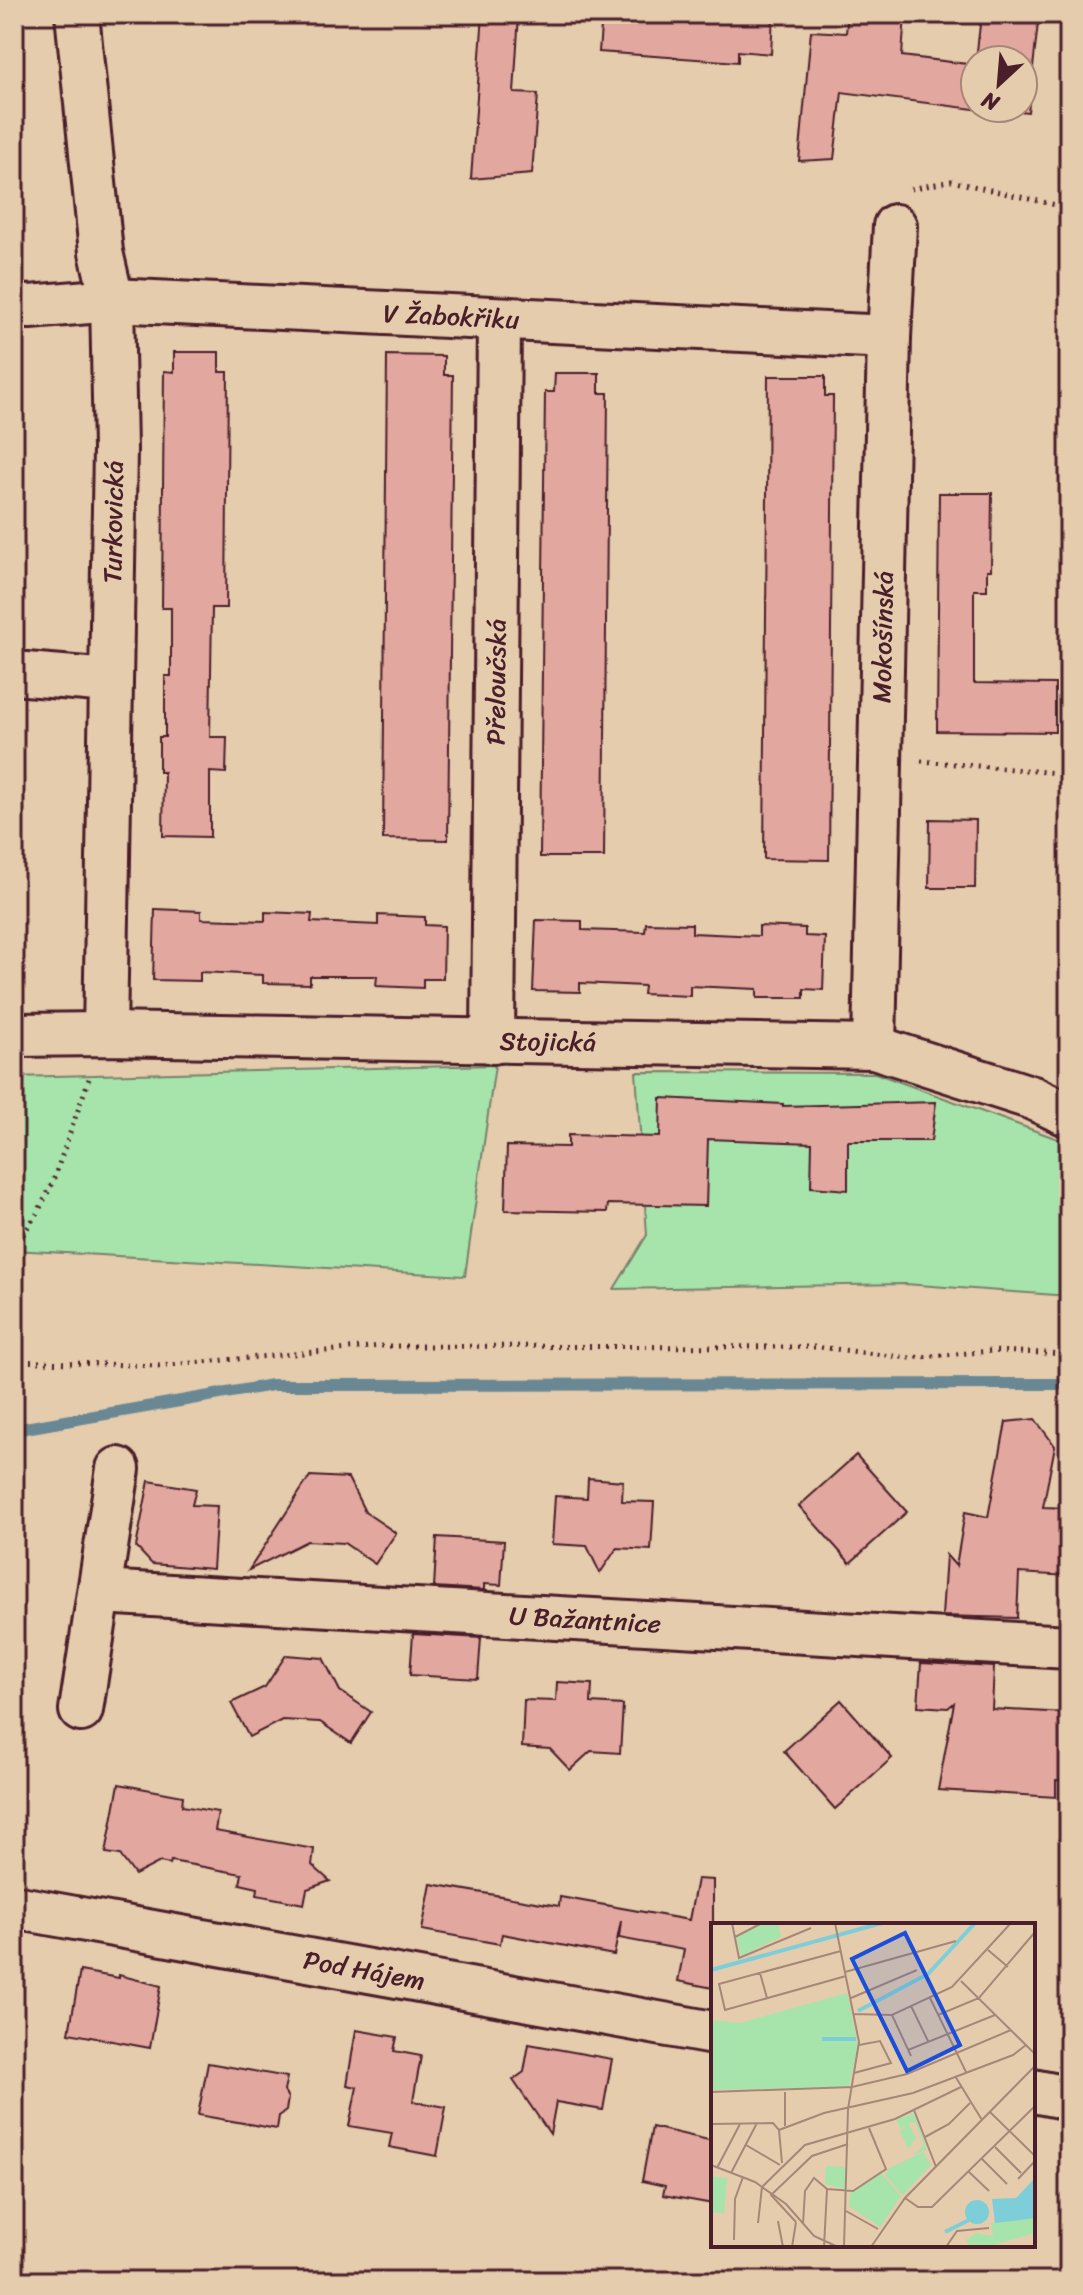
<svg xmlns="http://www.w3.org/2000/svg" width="1083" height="2295" font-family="Sriracha,sans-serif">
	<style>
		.green { fill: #a6e4ab; stroke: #78826b; stroke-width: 2 }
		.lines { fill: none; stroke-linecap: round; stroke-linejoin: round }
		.stream { stroke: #698894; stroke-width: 12 }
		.building { fill: #e2a89f; stroke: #4a1f2b; stroke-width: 2 }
		.street-casing { stroke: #4a1f2b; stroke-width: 48 }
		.path { stroke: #4a1f2b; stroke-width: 5; stroke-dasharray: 2 6; stroke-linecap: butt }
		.street { stroke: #e4ccac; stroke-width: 42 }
		.labels { text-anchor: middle; stroke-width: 8; stroke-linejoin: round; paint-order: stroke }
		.street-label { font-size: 26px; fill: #4a1f2b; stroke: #e4ccac }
		.inset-river { fill: none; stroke: #7eceda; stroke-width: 4 }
		.inset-road { fill: none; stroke: #a68778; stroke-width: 2 }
		.view { fill: #1d4ed8; fill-opacity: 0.15; stroke: #1d4ed8; stroke-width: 4 }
		.inset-edge { fill: none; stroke: #4a1f2b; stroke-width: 4 }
	</style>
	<rect width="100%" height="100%" fill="#e4ccac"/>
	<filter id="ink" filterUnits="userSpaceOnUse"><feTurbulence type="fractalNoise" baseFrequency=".0125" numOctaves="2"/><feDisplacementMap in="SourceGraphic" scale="16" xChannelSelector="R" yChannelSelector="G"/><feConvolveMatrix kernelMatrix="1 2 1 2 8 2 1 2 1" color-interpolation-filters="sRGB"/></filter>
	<g filter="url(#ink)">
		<g class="green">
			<path d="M495,1065L465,1276L14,1250V1077Z"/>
			<path d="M636,1072L875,1073L1069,1143V1296L905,1284L614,1289L647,1235Z"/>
		</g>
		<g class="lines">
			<path class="stream" d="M14,1430L272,1385L1069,1384"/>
		</g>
		<g class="building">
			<path d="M483,14H519L514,93L538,94L532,174L471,179Z"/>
			<path d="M602,14H773L771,54L738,51V62L599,52Z"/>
			<path d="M848,14H905L902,56L975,65V108H990L989,111L842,92L834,159L799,161L811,31L846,33Z"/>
			<path d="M981,16L1038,23L1028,112L992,108H1023V60H976Z"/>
			<path d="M174,352H219V372H228L226,608H212L210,737H227L226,773L210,772V837L163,836L164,772H159V737H165V676H171V608H162L164,371L174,372Z"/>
			<path d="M387,355L444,356V375H453L448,840L383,839Z"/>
			<path d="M555,373H599V393H608L604,857H540L545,392H554Z"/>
			<path d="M768,376H825V396H833L829,860L764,859Z"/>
			<path d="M939,493H992L991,570H987V590H974V683L1055,684V732L937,731Z"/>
			<path d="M930,819L976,820L975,888H929Z"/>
			<path d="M155,909L201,911V919L265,921V912L312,914L311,922L378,925V915L425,917V925L444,926L443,979H423V988L376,986L377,976H310V984L263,983V975L200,972V981L153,980Z"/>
			<path d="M536,920L582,921V930L645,932L646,923L692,924V933L759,936V926L805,928V936L825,937L823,990L804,989V998H757V989L690,986V996L643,994L644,986L580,983V992L533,991Z"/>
			<path d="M661,1098L783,1104V1106L936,1102L931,1141H848V1190L811,1187L812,1143L708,1139L706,1206L608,1204L607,1212L505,1210L507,1146L568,1147V1135L660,1137Z"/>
			<path d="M1035,1419L1055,1446L1043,1507L1069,1508V1576L1019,1573L1017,1618L942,1616L946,1555L956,1566L965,1512L988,1517L1006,1422Z"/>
			<path d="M856,1455L907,1512L850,1563L799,1506Z"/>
			<path d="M310,1476L348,1478L365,1512L396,1533L375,1564L344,1543L307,1541L249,1570Z"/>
			<path d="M588,1478L623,1481L622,1501L654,1502L651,1550L617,1548L600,1573L587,1546L552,1544L555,1496L587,1498Z"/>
			<path d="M149,1481L196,1489L192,1505L217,1506L213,1569L152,1564L136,1547Z"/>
			<path d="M437,1537L504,1541L501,1585L484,1584V1590L434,1587Z"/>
			<path d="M413,1634L481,1638L478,1679L410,1675Z"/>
			<path d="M286,1655L323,1658L340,1691L371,1712L351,1743L320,1722L282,1720L249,1737L231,1703L265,1687Z"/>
			<path d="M921,1663L994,1667L992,1709L1066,1713L1065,1732L1069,1733V1781L1056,1780V1797L938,1790L954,1703L948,1708L918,1706Z"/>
			<path d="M557,1682L592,1684L591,1703L623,1705L620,1753L591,1751L570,1770L550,1749L522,1747L524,1700L556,1701Z"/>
			<path d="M841,1700L892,1758L835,1809L784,1751Z"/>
			<path d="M119,1784L183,1796L182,1806L218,1812L215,1831L314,1849L312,1865L330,1881L307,1889L304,1904L257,1895L258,1888L240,1884L242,1874L171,1861L170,1864L160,1862L135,1875L120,1855L106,1853Z"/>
			<path d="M697,1879L713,1880V1988L678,1981L684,1950L619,1938L621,1921L614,1955L502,1934L500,1944L422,1930L431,1884L559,1906L560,1897L689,1920Z"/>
			<path d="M80,1971L119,1978V1975L161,1986L150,2048L69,2033Z"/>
			<path d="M356,2030L397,2037L394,2051L421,2056L413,2101L446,2107L437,2156L389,2147L392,2133L349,2126L357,2087L347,2085Z"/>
			<path d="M529,2044L612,2059L603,2110L556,2102L550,2134L513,2080L524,2072Z"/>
			<path d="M208,2063L287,2077L284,2091L288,2098L286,2111L279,2116L277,2129L198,2115Z"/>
			<path d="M652,2127L713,2141V2204L663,2195L665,2186L642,2181Z"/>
		</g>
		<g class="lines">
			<g class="street-casing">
				<g id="street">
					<path d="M77,14L101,252L112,300L115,449L105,1034"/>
					<path id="s1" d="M14,306L30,307L112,300L889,337"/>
					<path d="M14,673L110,681"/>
					<path id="s2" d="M14,1035L105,1034L874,1047L1033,1098L1069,1115"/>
					<path id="s3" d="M493,1042L499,320"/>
					<path id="s4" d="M874,1047L889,337L895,226"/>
					<path id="s5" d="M100,1592L1069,1647"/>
					<path d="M81,1710L118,1469"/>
					<path id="s6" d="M14,1907L713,2033"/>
					<path d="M1033,2091L1069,2098"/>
				</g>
			</g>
			<g class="path">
				<path d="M911,189L951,181L1069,208"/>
				<path d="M921,761L1069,774"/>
				<path d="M14,1248L38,1212L52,1184L90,1076"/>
				<path d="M14,1361L158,1366L382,1346L818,1347L908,1358L992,1351L1069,1354"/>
			</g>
			<use href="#street" class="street"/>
		</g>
	</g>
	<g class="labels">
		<g class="street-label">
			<text dy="9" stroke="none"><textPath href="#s1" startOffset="438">V Žabokřiku</textPath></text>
			<text transform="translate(113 522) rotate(-89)" y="9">Turkovická</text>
			<text dy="9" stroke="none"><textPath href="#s4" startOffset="410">Mokošínská</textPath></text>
			<text dy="9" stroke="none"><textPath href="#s3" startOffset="360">Přeloučská</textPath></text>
			<text dy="9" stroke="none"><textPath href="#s2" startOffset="534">Stojická</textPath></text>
			<text dy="9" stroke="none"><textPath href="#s5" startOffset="486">U Bažantnice</textPath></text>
			<text dy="9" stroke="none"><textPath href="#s6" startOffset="356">Pod Hájem</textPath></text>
		</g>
	</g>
	<g transform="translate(711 1923)">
		<rect width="324" height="324" fill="#e4ccac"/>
		<path d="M54,0H67L70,14L30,33L25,14ZM136,70L147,122L138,164L0,167V97L29,100ZM203,190L216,226L202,232L213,222L204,199L197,200L205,215L197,226L189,208L196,203L190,205L185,197ZM212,229L220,242L192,272L174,252L177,246ZM115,243L134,244V266L114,261ZM169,249L190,273L169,304L138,283L139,270ZM0,253L16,255L13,290L0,289ZM324,295V310L275,324H259L255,317L265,310L282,313L280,300Z" fill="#a6e4ab"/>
		<path d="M324,255V295L284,300L281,276L305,275ZM254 289a12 12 0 1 1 24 0a12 12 0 1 1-24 0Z" fill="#7eceda"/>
		<path class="inset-river" d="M0,47L171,0M147,88L217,51L264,0M111,116H145M234,309L258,297"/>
		<path class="inset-road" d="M21,0L28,35L100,5M124,0L148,119L137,186L133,324M24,14L51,0M277,27L297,44M130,28L8,61L14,87L135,53M134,49L245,18M49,50L56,75M250,58L324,131M140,75L206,47M219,75L255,149M200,83L217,118M143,91L181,92L241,64L300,0M181,92L200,133M227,92L268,75L324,9M197,127L284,92M143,150L180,140L169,118L148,122M244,153L271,197M0,169L141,164L196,151L300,107M203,187L225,244M279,189L324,233M0,201L62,200L68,207L71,240M74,203V169M68,207L113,190L202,170L302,132L315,122M214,214L238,201L259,180M35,222L69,242M284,224L310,250M271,236L296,261M0,242L44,259L75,281L103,313L127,324M6,245L29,201M258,249L278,268M20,250L46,200M307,256L324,238M194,275L207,284H221L324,183M135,288L167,306M67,298L72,324M85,299L60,272L101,233L137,221M47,300L51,264L94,222L184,196L250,164M92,301L94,268L103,255L116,266L142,268L175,246L158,205M23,317L24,276L32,254M81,324L85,299M113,324L116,266M160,324L194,275L324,143M235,324L246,308L278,305"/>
		<path class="view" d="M194,10L249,122L196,148L141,36Z"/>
		<rect width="324" height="324" class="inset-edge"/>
	</g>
	<rect width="1083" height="2295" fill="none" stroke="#e4ccac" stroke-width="48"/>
	<rect x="24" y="24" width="1035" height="2247" fill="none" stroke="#4a1f2b" stroke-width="3" filter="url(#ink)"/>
	<g transform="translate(999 84) rotate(206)"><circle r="38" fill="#e4ccac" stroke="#a68778" stroke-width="2"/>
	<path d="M0-6L14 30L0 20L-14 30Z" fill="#4a1f2b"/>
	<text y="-12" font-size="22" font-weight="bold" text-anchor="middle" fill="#4a1f2b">N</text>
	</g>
</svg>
